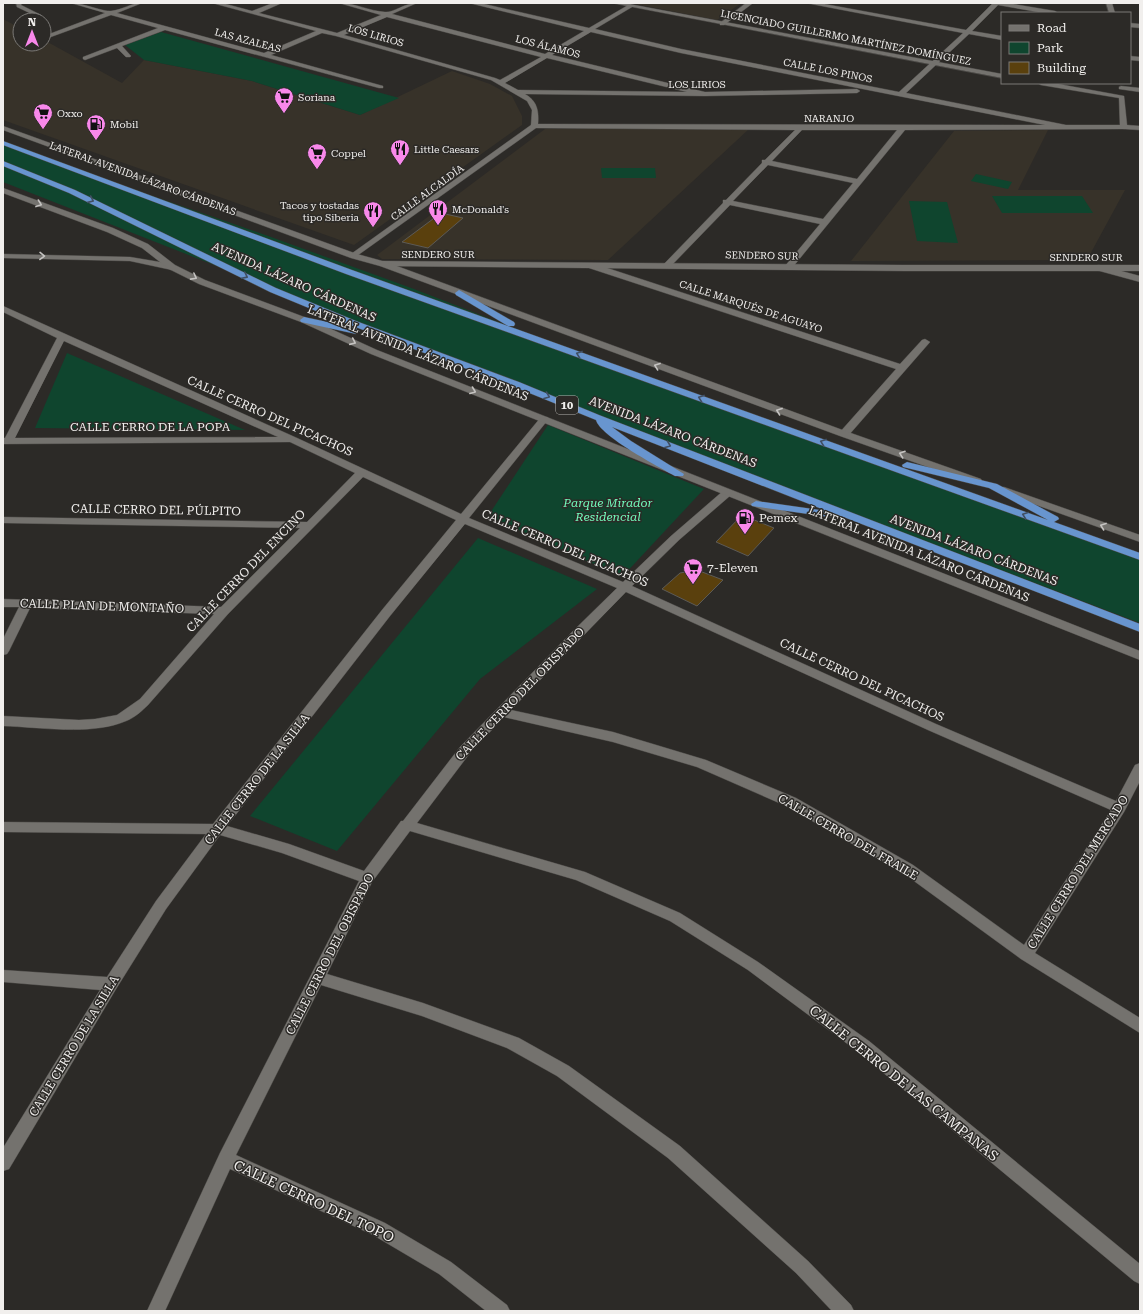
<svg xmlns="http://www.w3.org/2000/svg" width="1143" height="1314" font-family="'Roboto Serif',serif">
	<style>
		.built { fill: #373229 }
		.green { fill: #0f452e }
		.building { fill: #5a400d; stroke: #5c5a56 }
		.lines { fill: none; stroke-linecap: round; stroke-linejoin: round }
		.minor-casing { stroke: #4a4845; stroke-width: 1 }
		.tertiary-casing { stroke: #4a4845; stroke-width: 1 }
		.secondary-casing { stroke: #4a4845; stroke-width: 1 }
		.trunk-casing { stroke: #4a4845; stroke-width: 1 }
		.minor { fill: #74726e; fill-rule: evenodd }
		.tertiary { fill: #74726e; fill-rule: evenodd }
		.secondary { fill: #74726e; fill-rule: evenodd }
		.trunk { fill: #6895cf; fill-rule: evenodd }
		.oneway { stroke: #414f62 }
		.oneway2 { stroke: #c5c3c1 }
		.labels { text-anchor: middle; stroke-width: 3; stroke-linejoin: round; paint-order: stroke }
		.far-street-label { font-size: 10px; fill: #f1efed; stroke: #2c2a27 }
		.far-poi-label { font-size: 10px; fill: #f1efed; stroke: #2c2a27; text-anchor: start }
		.shield { fill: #2c2a27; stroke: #b6b4b2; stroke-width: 1 }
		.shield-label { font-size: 11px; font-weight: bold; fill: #f1efed }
		.street-label { font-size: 12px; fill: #f1efed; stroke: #2c2a27 }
		.park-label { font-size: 12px; font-style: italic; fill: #71fcbc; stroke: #2c2a27 }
		.poi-label { font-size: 12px; fill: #f1efed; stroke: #2c2a27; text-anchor: start }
		.near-street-label { font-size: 14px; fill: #f1efed; stroke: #2c2a27 }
	</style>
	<rect width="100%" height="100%" fill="#2c2a27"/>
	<g class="built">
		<path d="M630,3H741L717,20Z"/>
		<path d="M3,19L20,28V44H44V40L122,83L144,60L252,81L360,115L452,71L490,84L512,96L522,116V125L354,245L3,120Z"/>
		<path d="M545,129H749L608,260L382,259L377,255Z"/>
		<path d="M1048,130L1018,190H1125L1087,260L851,261L954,131Z"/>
	</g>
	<g class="green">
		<path d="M161,32L399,98L360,115L252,81L144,60L125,45Z"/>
		<path d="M3,144L271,237L414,289L645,379L1140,555V623L432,353L242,276L3,182Z"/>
		<path d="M601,168H655L656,178H602Z"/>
		<path d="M976,174L1012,182L1008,189L971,181Z"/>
		<path d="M992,196H1082L1093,213H1002Z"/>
		<path d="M909,201L947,202L958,243L917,241Z"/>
		<path d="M67,353L245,430L35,428Z"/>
		<path d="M548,425L704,489L622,577L488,516Z"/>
		<path d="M478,538L597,589L480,679L337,851L250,816Z"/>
	</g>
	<g class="building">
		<path d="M441,213L463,218L428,248L402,242Z"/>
		<path d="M742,515L774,528L748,556L716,542Z"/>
		<path d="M697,570L723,580L697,606L662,589L680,573Z"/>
	</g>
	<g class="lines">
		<g class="minor-casing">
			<g id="minor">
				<path d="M16,3H22L21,5L41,15L36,16L17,7Z"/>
				<path d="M71,3C84,3 103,12 111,11C122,10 131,3 142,3L117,13L264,53L316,31L212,3H222L252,11L273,3H282L259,13L337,33L381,15L339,3C355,3 369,11 385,12C393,13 405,3 417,3L392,14L545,54L584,31L469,3H480L589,28L630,4L633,6L632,7L595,29L681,49L899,92L963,33L806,3H819L966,30L993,3H1007L1055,11L1058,13H1044L998,5L972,31L1002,36V40L969,34L906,93L1066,125H1124L1128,127L1124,129L905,130L792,268L789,269L785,266L820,224L730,205L670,267H664L663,265L723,203V200H726L762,163V160H765L795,130L536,128L354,258L350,256L351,254L531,125L532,110L527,101L491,80L336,36L322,33L271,55L383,86V88H379L165,30L122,46L131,56L130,57H126L117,48L85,60L83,59V57L158,28L111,15L48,38H44V36L105,13ZM387,17L541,57L500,80L495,78L344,35ZM591,32L681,53L1045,125L538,124C539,110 537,101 525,94L705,96L857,93L860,91L857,89L705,92L552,55ZM547,58L687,92L518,90L505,83ZM802,130H897L857,179L772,161ZM768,165L853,183L823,219L733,201Z"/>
				<path d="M746,3H753L724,25H720V23Z"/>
				<path d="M1106,3H1112L1115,13H1109Z"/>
				<path d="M1130,23L1140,24V28L1130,27Z"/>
				<path d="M1130,56L1140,57V61L1130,60Z"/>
				<path d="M1121,86L1140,88V92L1119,89V87Z"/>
				<path d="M3,254L130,257L172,264L176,267L172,270L130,261L3,258Z"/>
				<path d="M592,263L900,364L922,340L925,339L930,342L848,436L844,437L839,434L840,432L896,369L589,268L588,266L589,264Z"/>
				<path d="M1099,265L1140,276V282L1096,270L1095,268L1096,266Z"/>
				<path d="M3,306L297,438L461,514L541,417H547L549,419L547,421L469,518L623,582L671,536L723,491H731L732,493L731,495L679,540L632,586L936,724L1116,801L1135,765L1140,763V781L1124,812L1035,953L1140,1018V1033L1021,959L903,873L786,806L697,767L613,742L504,717L470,753L417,823L585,872L680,913L758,962L869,1041L1140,1264V1284L1134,1281L857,1051L748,970L670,921L576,880L410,831L372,882L327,974L423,1003L519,1038L569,1066L680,1146L808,1261L851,1305L854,1311H832L796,1273L668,1158L557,1076L507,1048L422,1016L321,985L236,1155L385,1223L451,1262L507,1305L510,1311H486L439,1274L373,1235L230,1169L165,1311H147L220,1153L359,881L282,853L220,835L166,909L116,989L9,1169L3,1171V1148L100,990L3,982V970L107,977L156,901L206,834L3,832V822L213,824L382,610L456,520L363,477L228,614L148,705C142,711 134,718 126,721C91,736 40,727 3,726V716L79,720L95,719L117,715L140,699L214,614L30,608L9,651L7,654L3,655V639L19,607H3V599L221,607L300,528L3,523V517L307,522L355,473L290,442L3,444V438H5L57,338L3,312ZM64,341L278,437L15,438ZM465,524L617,588L571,633L460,747L403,821H401L364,871L289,844L227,826L390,616ZM626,592L928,730L1111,810L1024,945L913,865L796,798L706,760L613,732L511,710Z"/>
			</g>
		</g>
		<g class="tertiary-casing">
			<g id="tertiary">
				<path d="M612,3H624L1002,74V78Z"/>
				<path d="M1038,83H1053L1124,96L1127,125L1140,126V130L1124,129L1120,127L1119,98L1041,85Z"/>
				<path d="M383,261L903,265H1140V271H903L380,266L379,264Z"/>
			</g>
		</g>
		<g class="secondary-casing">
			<g id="secondary">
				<path d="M3,126L357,254L386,262L848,432L981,479L982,481L977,484L973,483L840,436L380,266L351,258L3,130Z"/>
				<path d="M3,188L113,228L148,244L175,265L205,280L307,318L377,350L1140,651V660L371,354L301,322L199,284L169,269L142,248L107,232L3,193Z"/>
				<path d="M1004,487L1140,535V542L1000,492L999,490L1000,488Z"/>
			</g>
		</g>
		<g class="trunk-casing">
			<g id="trunk">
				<path d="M3,141L352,270L1048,520L989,488L903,467L902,465L907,462L997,484L1058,517L1059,519L1054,522L1140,553V560L346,274L3,145Z"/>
				<path d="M3,161L75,190L276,288L356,321L519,382L599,415L1140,624V632L841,516L836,518L752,506L751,504L756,501L827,511L612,427L631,441L684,474L683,476H675C659,467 600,436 596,420L512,386L350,325L270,292L69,193L3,166Z"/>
				<path d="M459,290L514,322L515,324L514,326H508L456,295L455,293Z"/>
				<path d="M304,317L356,328L360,331L356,334L301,322L300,320Z"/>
			</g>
		</g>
		<use href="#minor" class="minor"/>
		<use href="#tertiary" class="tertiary"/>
		<use href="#secondary" class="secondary"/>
		<use href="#trunk" class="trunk"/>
	</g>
	<defs><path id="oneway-chevron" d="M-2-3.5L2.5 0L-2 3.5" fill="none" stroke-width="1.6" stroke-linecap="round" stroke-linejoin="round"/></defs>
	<g class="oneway">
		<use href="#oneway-chevron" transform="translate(91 200) rotate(24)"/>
		<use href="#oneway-chevron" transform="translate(245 276) rotate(26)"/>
		<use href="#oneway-chevron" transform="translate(579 354) rotate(-160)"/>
		<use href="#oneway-chevron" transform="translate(547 396) rotate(21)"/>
		<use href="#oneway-chevron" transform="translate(701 398) rotate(-160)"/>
		<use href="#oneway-chevron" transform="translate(823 442) rotate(-160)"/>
		<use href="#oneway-chevron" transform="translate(668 445) rotate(21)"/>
		<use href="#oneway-chevron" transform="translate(1025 515) rotate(-160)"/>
	</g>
	<g class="oneway2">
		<use href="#oneway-chevron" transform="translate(39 204) rotate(20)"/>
		<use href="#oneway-chevron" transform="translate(42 256) rotate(1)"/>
		<use href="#oneway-chevron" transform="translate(194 277) rotate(28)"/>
		<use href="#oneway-chevron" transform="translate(353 342) rotate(24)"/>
		<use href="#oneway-chevron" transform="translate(657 366) rotate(-160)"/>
		<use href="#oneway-chevron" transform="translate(473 391) rotate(21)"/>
		<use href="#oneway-chevron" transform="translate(779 411) rotate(-160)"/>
		<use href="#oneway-chevron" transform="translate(902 454) rotate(-161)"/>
		<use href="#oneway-chevron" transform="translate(1103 526) rotate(-160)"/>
	</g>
	<defs>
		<g id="supermarket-pin" transform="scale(1)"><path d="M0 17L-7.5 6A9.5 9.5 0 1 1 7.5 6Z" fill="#f888ea" stroke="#2c2a27"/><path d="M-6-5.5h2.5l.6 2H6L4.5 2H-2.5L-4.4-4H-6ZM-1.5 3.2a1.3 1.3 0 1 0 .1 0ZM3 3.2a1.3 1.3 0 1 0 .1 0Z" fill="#111"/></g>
		<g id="fuel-pin" transform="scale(1)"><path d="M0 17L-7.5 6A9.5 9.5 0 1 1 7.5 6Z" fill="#f888ea" stroke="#2c2a27"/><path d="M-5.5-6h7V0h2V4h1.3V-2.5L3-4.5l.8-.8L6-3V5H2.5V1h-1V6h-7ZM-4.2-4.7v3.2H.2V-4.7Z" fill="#111"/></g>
		<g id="restaurant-pin" transform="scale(1)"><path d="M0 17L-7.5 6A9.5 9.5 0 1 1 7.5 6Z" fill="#f888ea" stroke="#2c2a27"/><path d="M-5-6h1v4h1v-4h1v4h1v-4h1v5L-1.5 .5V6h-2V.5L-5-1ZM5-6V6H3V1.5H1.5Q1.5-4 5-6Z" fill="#111"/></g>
	</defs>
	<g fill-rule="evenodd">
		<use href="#supermarket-pin" x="284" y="97"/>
		<use href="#supermarket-pin" x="43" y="113"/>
		<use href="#fuel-pin" x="96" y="124"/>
		<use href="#restaurant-pin" x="400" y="149"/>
		<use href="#supermarket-pin" x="317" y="153"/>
		<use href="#restaurant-pin" x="438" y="209"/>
		<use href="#restaurant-pin" x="373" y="211"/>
		<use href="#fuel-pin" x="745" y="518"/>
		<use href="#supermarket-pin" x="693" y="568"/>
	</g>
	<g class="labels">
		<g class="far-street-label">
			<text transform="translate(376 35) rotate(16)" y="4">LOS LIRIOS</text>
			<text transform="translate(846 37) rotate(11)" y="4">LICENCIADO GUILLERMO MARTÍNEZ DOMÍNGUEZ</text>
			<text transform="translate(248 40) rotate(15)" y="4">LAS AZALEAS</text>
			<text transform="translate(548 46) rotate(14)" y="4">LOS ÁLAMOS</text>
			<text transform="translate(828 70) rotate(11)" y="4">CALLE LOS PINOS</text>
			<text x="697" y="88">LOS LIRIOS</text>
			<text x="829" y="122">NARANJO</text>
			<text transform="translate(143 178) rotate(20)" y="4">LATERAL AVENIDA LÁZARO CÁRDENAS</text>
			<text transform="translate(427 192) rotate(-36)" y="4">CALLE ALCALDÍA</text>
			<text x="438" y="258">SENDERO SUR</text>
			<text transform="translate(762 255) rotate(1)" y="4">SENDERO SUR</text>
			<text x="1086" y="261">SENDERO SUR</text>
			<text transform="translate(751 306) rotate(18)" y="4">CALLE MARQUÉS DE AGUAYO</text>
		</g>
		<g class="far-poi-label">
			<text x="298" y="101">Soriana</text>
			<text x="57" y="117">Oxxo</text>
			<text x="110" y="128">Mobil</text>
			<text x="414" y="153">Little Caesars</text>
			<text x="331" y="157">Coppel</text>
			<text x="359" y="209" text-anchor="end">Tacos y tostadas<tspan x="359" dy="12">tipo Siberia</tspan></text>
			<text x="452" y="213">McDonald's</text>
		</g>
		<rect class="shield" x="556" y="396" width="22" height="18" rx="3"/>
		<g class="shield-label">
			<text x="567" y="409">10</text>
		</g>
		<g class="street-label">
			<text transform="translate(294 282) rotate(24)" y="4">AVENIDA LÁZARO CÁRDENAS</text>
			<text transform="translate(418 353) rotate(22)" y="4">LATERAL AVENIDA LÁZARO CÁRDENAS</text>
			<text transform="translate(270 416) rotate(24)" y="4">CALLE CERRO DEL PICACHOS</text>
			<text x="150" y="431">CALLE CERRO DE LA POPA</text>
			<text transform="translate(673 432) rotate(21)" y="4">AVENIDA LÁZARO CÁRDENAS</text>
			<text transform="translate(156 510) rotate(1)" y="4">CALLE CERRO DEL PÚLPITO</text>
			<text transform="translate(565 548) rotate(23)" y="4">CALLE CERRO DEL PICACHOS</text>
			<text transform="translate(974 550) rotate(21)" y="4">AVENIDA LÁZARO CÁRDENAS</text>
			<text transform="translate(919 554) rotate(22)" y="4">LATERAL AVENIDA LÁZARO CÁRDENAS</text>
			<text transform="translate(246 571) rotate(-46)" y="4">CALLE CERRO DEL ENCINO</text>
			<text transform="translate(102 606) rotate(2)" y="4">CALLE PLAN DE MONTAÑO</text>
			<text transform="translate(862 680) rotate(25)" y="4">CALLE CERRO DEL PICACHOS</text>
			<text transform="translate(520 694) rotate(-46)" y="4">CALLE CERRO DEL OBISPADO</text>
			<text transform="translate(257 779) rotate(-52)" y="4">CALLE CERRO DE LA SILLA</text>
			<text transform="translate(848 837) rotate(30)" y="4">CALLE CERRO DEL FRAILE</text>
			<text transform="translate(1078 872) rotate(-58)" y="4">CALLE CERRO DEL MERCADO</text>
			<text transform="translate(330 954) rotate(-63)" y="4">CALLE CERRO DEL OBISPADO</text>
			<text transform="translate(74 1046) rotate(-59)" y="4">CALLE CERRO DE LA SILLA</text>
		</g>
		<g class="park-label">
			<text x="608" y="507">Parque Mirador<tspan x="608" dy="14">Residencial</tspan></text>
		</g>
		<g class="poi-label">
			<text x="759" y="522">Pemex</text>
			<text x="707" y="572">7-Eleven</text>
		</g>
		<g class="near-street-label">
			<text transform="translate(904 1083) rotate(39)" y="5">CALLE CERRO DE LAS CAMPANAS</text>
			<text transform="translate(314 1201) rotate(25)" y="5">CALLE CERRO DEL TOPO</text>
		</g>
	</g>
	<rect width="1143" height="1314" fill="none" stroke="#f1efed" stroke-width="8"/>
	<rect x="1001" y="12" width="130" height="72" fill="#2c2a27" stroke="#7b7976"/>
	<rect x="1009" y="25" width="20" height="6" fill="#74726e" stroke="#7b7976"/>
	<text x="1037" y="32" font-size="12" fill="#f1efed">Road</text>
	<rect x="1009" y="42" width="20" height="12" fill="#0f452e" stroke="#7b7976"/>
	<text x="1037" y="52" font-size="12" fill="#f1efed">Park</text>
	<rect x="1009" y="62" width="20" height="12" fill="#5a400d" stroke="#7b7976"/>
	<text x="1037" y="72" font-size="12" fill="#f1efed">Building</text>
	<g transform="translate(32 32)"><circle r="19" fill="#2c2a27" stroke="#7b7976"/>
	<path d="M0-3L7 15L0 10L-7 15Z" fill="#f888ea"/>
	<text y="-6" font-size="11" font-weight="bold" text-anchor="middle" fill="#f1efed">N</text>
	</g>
</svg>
